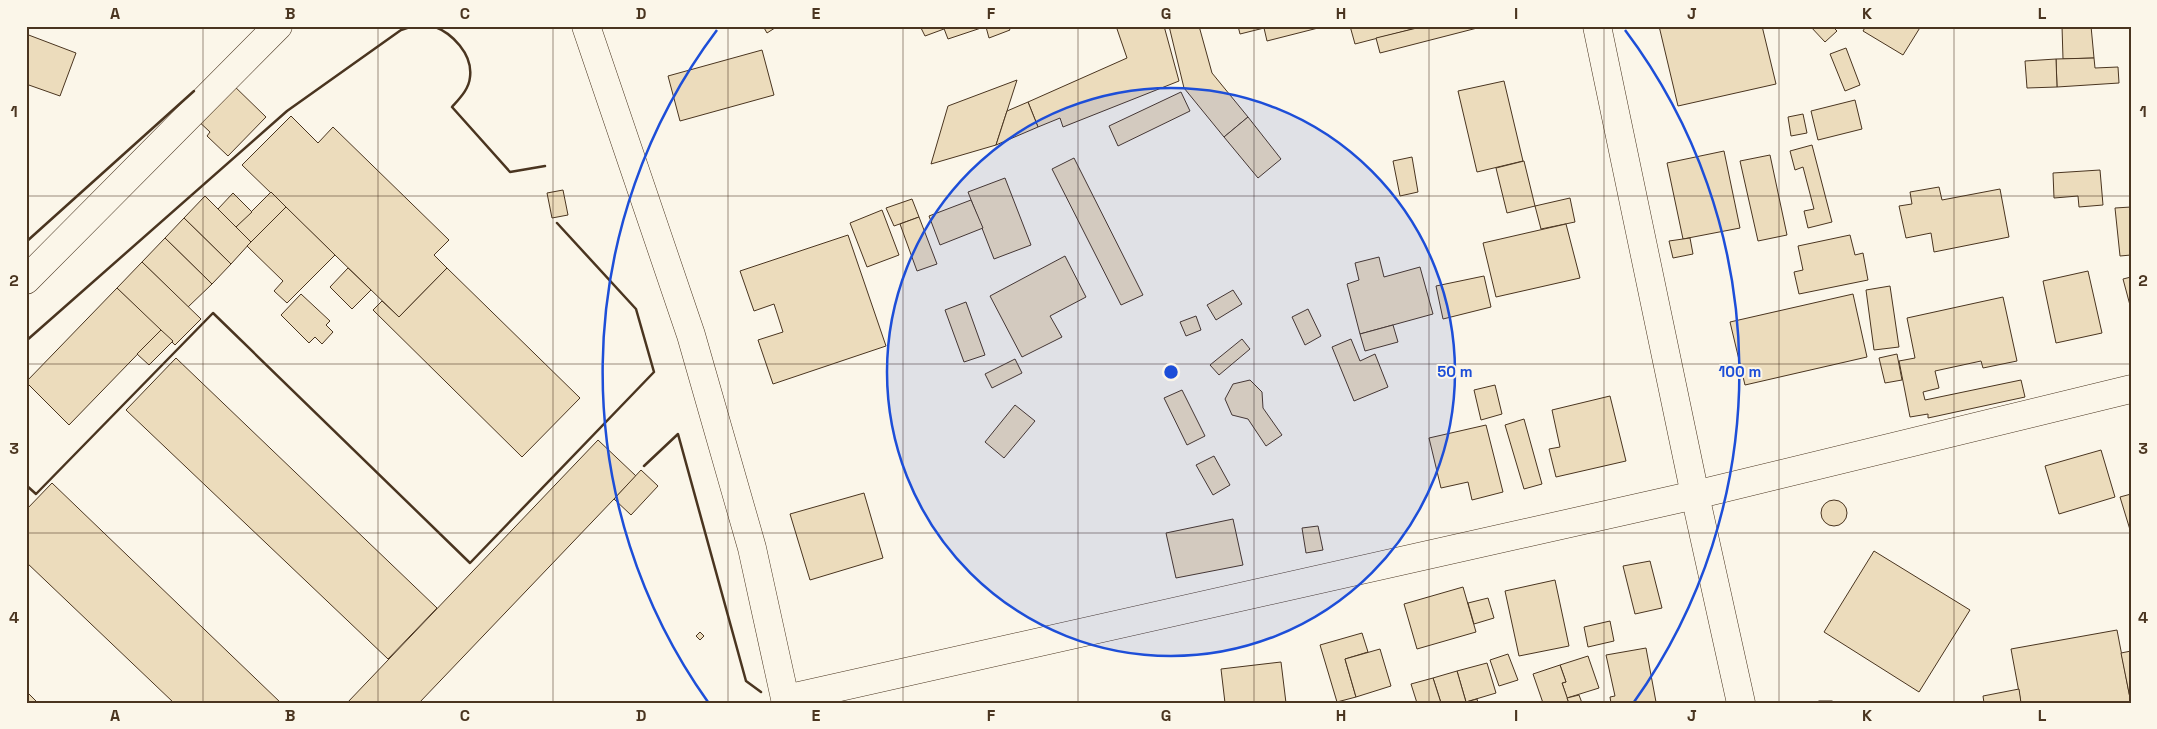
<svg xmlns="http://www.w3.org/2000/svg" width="2157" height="729" font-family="'Space Grotesk',sans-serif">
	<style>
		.building { fill: #ecdcbc; stroke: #4a3520 }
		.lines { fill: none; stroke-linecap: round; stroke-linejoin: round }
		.minor-casing { stroke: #4a3520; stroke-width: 29 }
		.minor { stroke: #fbf6e9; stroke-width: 28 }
		.wall { stroke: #4a3520; stroke-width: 2.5 }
		.grid { fill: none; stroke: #4a3520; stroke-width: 1; stroke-opacity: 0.55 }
		.ring { fill: none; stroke: #1d4ed8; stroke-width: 2.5 }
		.centre { fill: #1d4ed8; stroke: #fbf6e9; stroke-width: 2.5 }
		.ring-label { font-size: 15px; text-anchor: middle; font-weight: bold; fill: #1d4ed8; stroke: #fbf6e9; stroke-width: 4; stroke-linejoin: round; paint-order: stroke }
		.neatline { fill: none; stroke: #4a3520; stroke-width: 2 }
		.grid-label { font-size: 16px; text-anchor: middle; font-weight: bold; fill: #4a3520 }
	</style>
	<rect width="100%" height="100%" fill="#fbf6e9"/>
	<g class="building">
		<path d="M763,26H778L767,33Z"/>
		<path d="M920,26H943L944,29L925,36Z"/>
		<path d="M943,26H987L948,39Z"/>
		<path d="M1008,26L1010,30L989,38L986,27Z"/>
		<path d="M1116,26H1164L1179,81L1063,127L1060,118L1038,127L1028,102L1127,58Z"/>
		<path d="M1169,26H1199L1212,73L1248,117L1224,137L1184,88Z"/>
		<path d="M1238,26H1322V27L1267,41L1264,28L1240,34Z"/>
		<path d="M1350,26H1412L1413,29L1355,44Z"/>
		<path d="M1425,26H1485L1380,53L1376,38Z"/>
		<path d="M1659,26H1762L1776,84L1678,106Z"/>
		<path d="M1810,26H1832L1837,31L1825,42Z"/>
		<path d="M1866,26H1921L1903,55L1863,31Z"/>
		<path d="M2062,26H2091L2094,58L2063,59Z"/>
		<path d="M26,34L76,53L60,96L26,84Z"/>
		<path d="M1846,48L1860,85L1845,91L1830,54Z"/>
		<path d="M762,50L774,95L680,121L668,76Z"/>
		<path d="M2094,58L2095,68L2118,67L2119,83L2057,87L2056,59Z"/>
		<path d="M2056,59L2057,87L2027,88L2025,61Z"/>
		<path d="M1017,80L996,145L931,164L948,106Z"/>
		<path d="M1504,81L1523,161L1477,172L1458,91Z"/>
		<path d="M230,82L266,117L228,156L207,136L210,132L195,118Z"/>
		<path d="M1181,92L1190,111L1118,146L1109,126Z"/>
		<path d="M1855,100L1862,129L1818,140L1811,111Z"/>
		<path d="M1028,102L1038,127L996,145L1007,111Z"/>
		<path d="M1803,114L1807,133L1791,136L1788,117Z"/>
		<path d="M291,116L318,143L333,127L449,240L434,255L447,268L399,317L242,165Z"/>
		<path d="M1248,117L1281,159L1258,178L1224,137Z"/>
		<path d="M1812,145L1832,222L1808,228L1804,211L1814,209L1803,167L1795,170L1790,151Z"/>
		<path d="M1724,151L1740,228L1683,239L1667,163Z"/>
		<path d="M1770,155L1787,235L1758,241L1740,161Z"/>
		<path d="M1412,157L1418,192L1400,196L1393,161Z"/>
		<path d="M1074,158L1143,295L1121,305L1052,169Z"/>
		<path d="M1524,161L1535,206L1507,213L1496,168Z"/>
		<path d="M2100,170L2103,205L2079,207L2078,196L2054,198L2053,173Z"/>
		<path d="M1005,178L1031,245L994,259L968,192Z"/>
		<path d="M1939,187L1942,200L2000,189L2009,237L1934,252L1931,233L1906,238L1899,206L1912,204L1910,192Z"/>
		<path d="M563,190L568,215L552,218L547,193Z"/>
		<path d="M271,192L286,207L251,242L236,227Z"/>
		<path d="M233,193L252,212L236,227L218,209Z"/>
		<path d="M205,196L251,242L231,264L184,218Z"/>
		<path d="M1570,198L1575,222L1541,229L1535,206Z"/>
		<path d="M912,199L919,217L894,226L886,208Z"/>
		<path d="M971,200L983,228L940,245L929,216Z"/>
		<path d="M286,207L335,255L287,303L274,291L283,281L247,246Z"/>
		<path d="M2131,207V255L2120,256L2115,208Z"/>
		<path d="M882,210L899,255L867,267L850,223Z"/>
		<path d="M919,217L937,264L917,271L900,224Z"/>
		<path d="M184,218L231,264L212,284L165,238Z"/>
		<path d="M1566,224L1580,278L1496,297L1483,243Z"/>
		<path d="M848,235L886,346L773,384L758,340L783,332L774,304L754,311L740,271Z"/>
		<path d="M1850,235L1855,255L1863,253L1868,280L1799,294L1794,272L1803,270L1798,246Z"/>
		<path d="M165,238L212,284L188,307L142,262Z"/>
		<path d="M1690,238L1693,254L1673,258L1669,241Z"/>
		<path d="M1065,256L1086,297L1050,316L1062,337L1022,357L990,296Z"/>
		<path d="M1379,257L1384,277L1420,267L1433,314L1360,334L1347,284L1359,280L1355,263Z"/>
		<path d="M142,262L201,319L175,345L117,288Z"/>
		<path d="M348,268L371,290L352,309L330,287Z"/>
		<path d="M447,268L580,398L522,457L373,310L382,301L399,317Z"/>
		<path d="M2088,271L2102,333L2056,343L2043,281Z"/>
		<path d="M1484,276L1491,307L1443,319L1436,286Z"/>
		<path d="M2131,277V309L2123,279Z"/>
		<path d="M1890,286L1899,347L1874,350L1866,290Z"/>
		<path d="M117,288L161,330L69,425L26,382Z"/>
		<path d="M1233,290L1242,304L1216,320L1207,305Z"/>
		<path d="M301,294L330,321L326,325L333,332L322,344L315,337L309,343L281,315Z"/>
		<path d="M1853,294L1867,357L1745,385L1730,322Z"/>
		<path d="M2003,297L2017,361L1983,368L1981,361L1935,371L1939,388L1923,392L1925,400L2021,380L2025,397L1928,418V414L1910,417L1899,361L1915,358L1907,318Z"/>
		<path d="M966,302L985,355L964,362L945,310Z"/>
		<path d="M1308,309L1321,336L1305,345L1292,317Z"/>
		<path d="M1196,316L1201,330L1186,336L1180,322Z"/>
		<path d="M1393,325L1398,342L1365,351L1360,334Z"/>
		<path d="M161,330L173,341L149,365L137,354Z"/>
		<path d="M1242,339L1250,349L1219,375L1210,365Z"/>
		<path d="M1351,339L1360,361L1375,354L1388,387L1354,401L1332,347Z"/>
		<path d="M1897,354L1902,380L1885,383L1879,358Z"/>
		<path d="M176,358L437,608L388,659L126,410Z"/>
		<path d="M1015,359L1022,373L992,388L985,374Z"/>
		<path d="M1250,380L1262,392L1263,408L1282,435L1266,446L1248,419L1232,415L1225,399L1233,384Z"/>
		<path d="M1495,385L1502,414L1481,420L1474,390Z"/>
		<path d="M1182,390L1205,436L1187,445L1164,398Z"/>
		<path d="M1610,396L1626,461L1556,477L1549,449L1560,447L1552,410Z"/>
		<path d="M1015,405L1035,421L1004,458L985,442Z"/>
		<path d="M1524,419L1542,484L1524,489L1505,425Z"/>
		<path d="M1486,425L1503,492L1472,500L1468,482L1441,488L1429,438Z"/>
		<path d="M598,440L636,476L419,703H347Z"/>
		<path d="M2101,450L2115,497L2059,514L2045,466Z"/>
		<path d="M1214,456L1230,485L1213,495L1196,465Z"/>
		<path d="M641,470L658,486L631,515L614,499Z"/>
		<path d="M52,483L281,703H174L26,562V510Z"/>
		<path d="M864,493L883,558L810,580L790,514Z"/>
		<path d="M2131,494V533L2120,497Z"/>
		<circle cx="1834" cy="513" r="13"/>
		<path d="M1233,519L1243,565L1176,578L1166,533Z"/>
		<path d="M1318,526L1323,550L1306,553L1302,528Z"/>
		<path d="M1874,551L1970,610L1919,692L1824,632Z"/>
		<path d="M1650,561L1662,608L1635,614L1623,566Z"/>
		<path d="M1555,580L1569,646L1519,656L1505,591Z"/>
		<path d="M1463,587L1476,632L1417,649L1404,604Z"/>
		<path d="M1488,598L1494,618L1474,624L1468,603Z"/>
		<path d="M1610,621L1614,641L1588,647L1584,627Z"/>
		<path d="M2117,630L2131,703H2021L2011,649Z"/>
		<path d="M700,632L704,636L700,640L696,636Z"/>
		<path d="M1362,633L1368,652L1345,659L1356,697L1337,702L1320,645Z"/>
		<path d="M1646,648L1656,702L1611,703L1610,697L1615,696L1606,655Z"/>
		<path d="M1380,649L1391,686L1356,697L1345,659Z"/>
		<path d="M2131,651V698H2130L2121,653Z"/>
		<path d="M1508,654L1518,680L1499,686L1490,660Z"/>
		<path d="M1588,656L1599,688L1567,698L1562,683L1566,682L1560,665Z"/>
		<path d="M1281,662L1286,703H1225L1221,669Z"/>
		<path d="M1487,663L1496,693L1466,702L1457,671Z"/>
		<path d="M1560,665L1566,682L1562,683L1569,703H1543L1533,674Z"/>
		<path d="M1457,671L1466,702L1441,703L1433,678Z"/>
		<path d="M1433,678L1441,703H1417L1411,684Z"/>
		<path d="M2019,689L2021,703H1984L1983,696Z"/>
		<path d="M26,691L38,703H26Z"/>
		<path d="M1579,695L1582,703H1569L1567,698Z"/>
		<path d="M1477,699L1478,703L1462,702H1466Z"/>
		<rect x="1819" y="701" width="13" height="2"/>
	</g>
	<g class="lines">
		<g class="minor-casing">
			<g id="minor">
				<path d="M586,26L691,335L752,548L786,703"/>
				<path d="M1597,26L1695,495L1741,703"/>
				<path d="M26,280L278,26"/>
				<path d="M786,699L1695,495L2131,389"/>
			</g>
		</g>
		<use href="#minor" class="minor"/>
		<g class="wall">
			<path d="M433,26C452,33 473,54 470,77C469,89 460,98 452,107L510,172L545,166"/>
			<path d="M26,242L194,91"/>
			<path d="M26,341L287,111L401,30L413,26"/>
			<path d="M644,466L678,434L746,681L761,692"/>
			<path d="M26,485L36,494L213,313L470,563L654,372L636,309L557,223"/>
		</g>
	</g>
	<path class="grid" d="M203,26V703M378,26V703M553,26V703M728,26V703M903,26V703M1078,26V703M1254,26V703M1429,26V703M1604,26V703M1779,26V703M1954,26V703M26,196H2131M26,364H2131M26,533H2131"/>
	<circle cx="1171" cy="372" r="284" fill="#1d4ed8" fill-opacity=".12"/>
	<g class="ring">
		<circle cx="1171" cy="372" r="284"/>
		<path d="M708 702A569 569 0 0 1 717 30M1625 30A569 569 0 0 1 1634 702"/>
	</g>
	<circle cx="1171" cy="372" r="8" class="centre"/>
	<g class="ring-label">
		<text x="1455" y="377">50 m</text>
		<text x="1740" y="377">100 m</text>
	</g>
	<rect width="2157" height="729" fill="none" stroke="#fbf6e9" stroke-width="55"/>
	<rect x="28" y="28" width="2102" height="674" class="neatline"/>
	<g class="grid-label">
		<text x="115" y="19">A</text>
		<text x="290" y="19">B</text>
		<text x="465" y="19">C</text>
		<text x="641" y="19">D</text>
		<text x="816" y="19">E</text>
		<text x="991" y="19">F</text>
		<text x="1166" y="19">G</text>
		<text x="1341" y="19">H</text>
		<text x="1516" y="19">I</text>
		<text x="1692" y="19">J</text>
		<text x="1867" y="19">K</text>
		<text x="2042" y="19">L</text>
		<text x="14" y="117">1</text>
		<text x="2143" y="117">1</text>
		<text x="14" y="286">2</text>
		<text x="2143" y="286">2</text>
		<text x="14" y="454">3</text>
		<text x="2143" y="454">3</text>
		<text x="14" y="623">4</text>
		<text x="2143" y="623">4</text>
		<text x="115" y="721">A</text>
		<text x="290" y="721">B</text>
		<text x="465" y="721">C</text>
		<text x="641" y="721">D</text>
		<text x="816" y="721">E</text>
		<text x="991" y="721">F</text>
		<text x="1166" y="721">G</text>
		<text x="1341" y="721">H</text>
		<text x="1516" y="721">I</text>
		<text x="1692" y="721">J</text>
		<text x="1867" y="721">K</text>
		<text x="2042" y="721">L</text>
	</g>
</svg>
